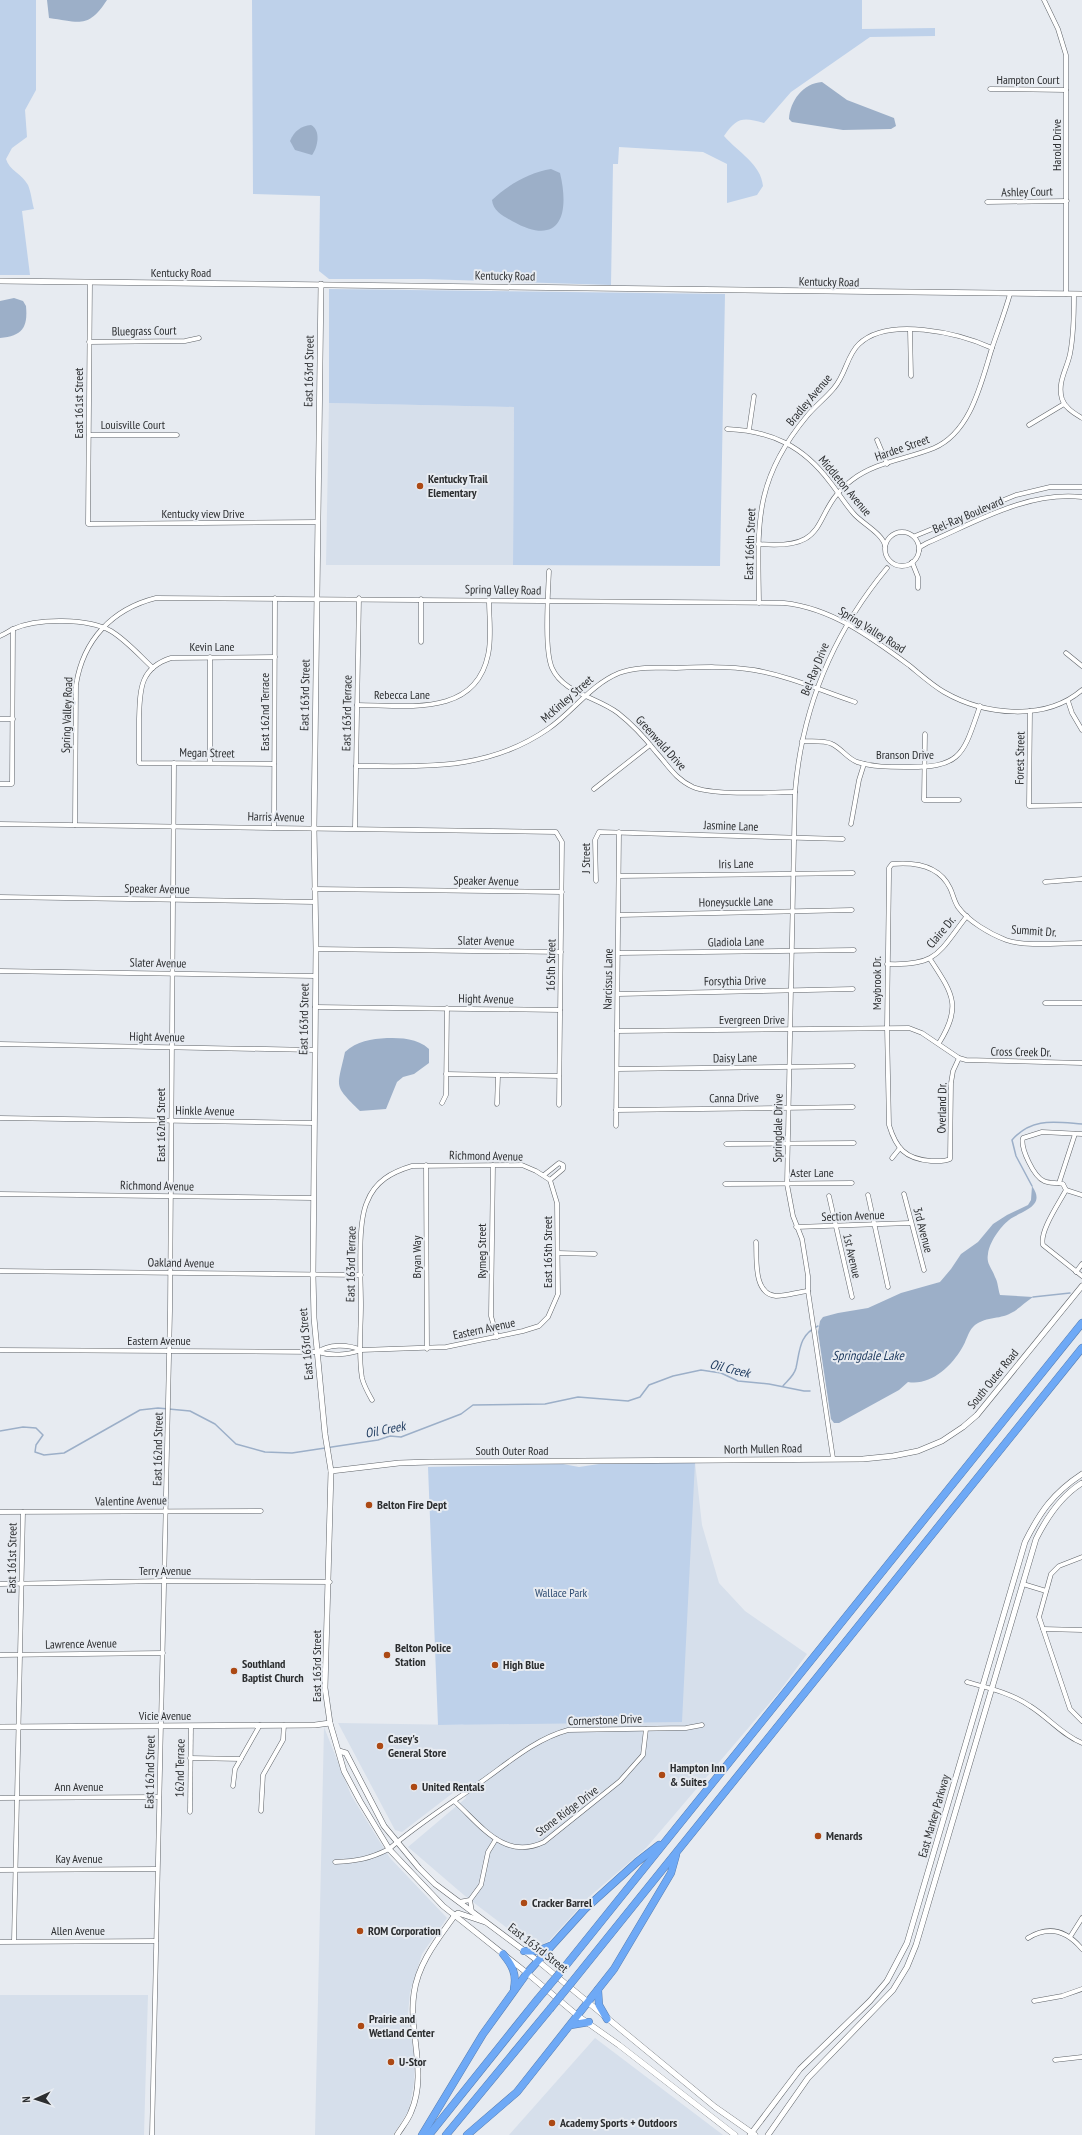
<svg xmlns="http://www.w3.org/2000/svg" width="1082" height="2135" font-family="'PT Sans Narrow',sans-serif">
	<style>
		.built { fill: #d6dfeb }
		.green { fill: #bed1ea }
		.water { fill: #9cafc8 }
		.lines { fill: none; stroke-linecap: round; stroke-linejoin: round }
		.stream { stroke: #9cafc8; stroke-width: 1.5 }
		.minor-casing { stroke: #5f6368; stroke-width: 5 }
		.tertiary-casing { stroke: #5f6368; stroke-width: 6 }
		.secondary-casing { stroke: #5f6368; stroke-width: 6 }
		.motorway-casing { stroke: #577eb1; stroke-width: 8 }
		.minor { stroke: #fff; stroke-width: 4 }
		.tertiary { stroke: #fff; stroke-width: 5 }
		.secondary { stroke: #fff; stroke-width: 5.5 }
		.motorway { stroke: #6ea9f6; stroke-width: 7 }
		.motorway-bridge-casing { stroke: #577eb1; stroke-width: 8; stroke-linecap: butt }
		.motorway-bridge { stroke: #6ea9f6; stroke-width: 7 }
		.poi-dot { fill: #ac4914; stroke: #e7ebf1; stroke-width: 1.5 }
		.labels { text-anchor: middle; stroke-width: 4; stroke-linejoin: round; paint-order: stroke }
		.street-label { font-size: 12px; fill: #2c2e30; stroke: #e7ebf1 }
		.poi-label { font-size: 12px; font-weight: bold; fill: #2c2e30; stroke: #e7ebf1; text-anchor: start }
		.park-label { font-size: 12px; fill: #314e73; stroke: #e7ebf1 }
		.water-label { font-size: 13px; font-style: italic; fill: #203c60; stroke: #e7ebf1 }
	</style>
	<rect width="100%" height="100%" fill="#e7ebf1"/>
	<g class="built">
		<path d="M329,403L514,407L513,565H326Z"/>
		<path d="M695,1462L702,1525L719,1583L745,1611L807,1654L779,1692L646,1848L589,1897L549,1941L541,1946L528,1944L465,1896L408,1847L466,1798L462,1786L402,1832L395,1830L338,1723L463,1725Z"/>
		<path d="M324,1727L351,1795L378,1839L390,1858L447,1918L422,1954L410,1992L408,2014L415,2062L414,2082L409,2110L393,2135H315Z"/>
		<path d="M0,1995H148L144,2135H0Z"/>
		<path d="M595,2038L723,2135H509Z"/>
	</g>
	<g class="green">
		<path d="M0,0H36V90L25,110L27,137L12,148L6,159C9,170 22,174 28,185C31,192 32,202 34,209L22,211L30,275H0Z"/>
		<path d="M252,0H862V29L935,28V36L870,37L791,92L764,123C743,117 737,117 724,136C738,152 761,164 763,186L757,195L727,203V164L703,152L619,147L618,164H613L611,285L424,279H329L319,271L320,196L253,194Z"/>
		<path d="M329,289L725,294L720,566L513,565L514,407L329,403Z"/>
		<path d="M695,1462L682,1722L438,1725L428,1467L563,1464L579,1467L599,1464Z"/>
	</g>
	<g class="water">
		<path d="M47,0H107C88,29 80,22 49,18Z"/>
		<path d="M822,82L847,100L894,118L896,126L891,129L843,130L792,122L789,119C790,101 803,83 822,82Z"/>
		<path d="M311,125C321,130 318,147 312,155L295,150L290,141C294,131 301,126 311,125Z"/>
		<path d="M551,169L560,173C570,215 560,248 512,221C503,216 493,211 492,200C506,186 530,172 551,169Z"/>
		<path d="M14,298L23,301L26,306C28,328 22,336 0,338V301Z"/>
		<path d="M387,1038C402,1038 417,1038 429,1049V1063L414,1074L403,1077L397,1082L386,1109L360,1111C333,1084 337,1089 345,1052C357,1041 371,1039 387,1038Z"/>
		<path d="M1032,1186C1047,1207 1021,1211 1009,1220C1000,1227 989,1243 988,1254C986,1264 992,1268 995,1277C998,1282 998,1289 1000,1295L1033,1297C1025,1302 1018,1310 1011,1313C999,1320 984,1316 973,1327C968,1332 966,1342 962,1348C951,1367 930,1386 908,1382L899,1390L839,1423H834L831,1419L818,1332L820,1321L823,1317L838,1313L868,1308L901,1293L940,1282L951,1269L961,1254L978,1242L993,1224L1007,1215L1028,1205L1031,1200Z"/>
	</g>
	<g class="lines">
		<g class="stream">
			<path d="M1032,1186L1016,1156L1012,1140C1032,1117 1055,1122 1082,1124"/>
			<path d="M1033,1297L1070,1293"/>
			<path d="M783,1386C787,1381 794,1376 796,1368C800,1350 799,1335 818,1326"/>
			<path d="M0,1431L23,1427L36,1428L43,1435L36,1445L35,1452L44,1455L64,1453L140,1410L158,1408L190,1411L215,1424L236,1444L265,1452L292,1453L378,1440L390,1436L401,1437L461,1414L473,1405L545,1404L578,1397L628,1401L640,1397L649,1385L673,1376L701,1370L721,1373L738,1381L769,1384L804,1391H810"/>
		</g>
		<g class="minor-casing">
			<g id="minor">
				<path d="M1044,0L1058,29L1066,55V294"/>
				<path d="M990,89L1066,90"/>
				<path d="M987,202L1067,201"/>
				<path d="M90,282L88,524L318,522"/>
				<path d="M1074,294C1074,314 1074,334 1070,354C1067,369 1057,382 1062,399C1065,408 1074,413 1082,418"/>
				<path d="M910,330L911,376"/>
				<path d="M89,342L185,341L199,338"/>
				<path d="M1029,425L1064,404"/>
				<path d="M727,429C772,431 803,446 830,482C838,492 845,504 854,514C863,524 883,534 885,546"/>
				<path d="M749,430L754,396"/>
				<path d="M89,435H177"/>
				<path d="M877,440L887,464"/>
				<circle cx="902" cy="549" r="17"/>
				<path d="M915,536L1016,495L1050,487H1082"/>
				<path d="M758,544C835,551 808,513 852,480C875,462 907,459 934,448C971,432 981,383 992,348C998,330 1005,312 1010,294"/>
				<path d="M919,551L920,547L927,543C976,522 1027,491 1082,497"/>
				<path d="M912,562L918,577V588"/>
				<path d="M549,571C548,594 544,650 552,668C563,693 597,697 618,713C632,724 645,738 656,752C668,765 675,779 693,787C715,796 769,792 795,792"/>
				<path d="M421,599V642"/>
				<path d="M759,603C758,524 753,481 807,416C815,406 826,398 834,388C846,374 847,355 859,344C888,316 959,333 992,348"/>
				<path d="M0,636C5,634 9,631 13,629C37,618 88,618 111,631C126,640 140,656 153,668"/>
				<path d="M1066,653L1082,666"/>
				<path d="M1068,701L1072,713L1082,730"/>
				<path d="M357,705C405,705 475,718 488,655C492,638 489,618 489,600"/>
				<path d="M1030,711L1029,806L1082,805"/>
				<path d="M0,719H13"/>
				<path d="M925,734L924,800H959"/>
				<path d="M802,741C811,742 824,740 832,744C841,748 847,758 857,762C873,767 889,767 905,767C962,768 963,755 980,706"/>
				<path d="M210,763V657"/>
				<path d="M274,764L139,763C139,748 139,733 139,719C140,691 139,668 171,658L275,657"/>
				<path d="M356,766C426,766 487,771 548,729C573,712 590,685 619,673C637,666 657,668 676,668C702,667 728,666 754,670C789,676 822,691 855,702"/>
				<path d="M0,784H12L13,629"/>
				<path d="M594,789L650,745"/>
				<path d="M0,824L556,832L562,842L559,1105"/>
				<path d="M851,824L859,780L864,764"/>
				<path d="M75,825L76,685C83,640 112,609 156,598L784,603C832,608 872,638 910,666C921,675 932,685 944,692C984,715 1045,722 1082,690"/>
				<path d="M274,826L275,598"/>
				<path d="M355,828L359,598"/>
				<path d="M619,876L853,873"/>
				<path d="M596,881L595,840L599,832L843,839"/>
				<path d="M1045,882L1082,879"/>
				<path d="M314,889L562,892"/>
				<path d="M0,897L315,902"/>
				<path d="M619,915L852,910"/>
				<path d="M316,949L561,952"/>
				<path d="M619,953L854,950"/>
				<path d="M930,959C953,994 962,1006 939,1043"/>
				<path d="M887,964C938,966 938,953 967,916"/>
				<path d="M0,971L315,976"/>
				<path d="M618,994L853,989"/>
				<path d="M1045,1003H1082"/>
				<path d="M315,1007L560,1010"/>
				<path d="M617,1031L909,1028L922,1033L959,1058L966,1060L1082,1063"/>
				<path d="M0,1044L314,1050"/>
				<path d="M959,1058L953,1071L951,1083L950,1159C944,1162 937,1161 931,1161C905,1159 896,1148 889,1125L887,1027L889,876V868L892,864C914,862 939,865 950,888C953,894 954,901 958,907C968,921 990,934 1006,940C1026,947 1060,943 1082,943"/>
				<path d="M617,1069L853,1066"/>
				<path d="M446,1074L559,1076"/>
				<path d="M442,1103L446,1095L447,1008"/>
				<path d="M497,1104L498,1076"/>
				<path d="M616,1110L853,1107"/>
				<path d="M0,1118L314,1123"/>
				<path d="M616,1126L619,832"/>
				<path d="M1082,1134L1042,1132L1023,1138C1020,1148 1034,1177 1044,1181C1050,1184 1057,1182 1063,1184L1066,1190C1059,1203 1039,1232 1043,1245L1082,1276"/>
				<path d="M726,1144L854,1143"/>
				<path d="M892,1158L900,1148"/>
				<path d="M426,1165L427,1349"/>
				<path d="M493,1165L491,1316L497,1337"/>
				<path d="M544,1175L559,1163L563,1165V1169L550,1180"/>
				<path d="M1059,1183L1075,1134"/>
				<path d="M725,1184L852,1183"/>
				<path d="M1066,1190L1082,1195"/>
				<path d="M0,1194L313,1198"/>
				<path d="M904,1194L924,1270"/>
				<path d="M868,1195L888,1287"/>
				<path d="M829,1196L852,1297"/>
				<path d="M796,1227L910,1223"/>
				<path d="M756,1242C757,1259 753,1294 776,1296C786,1296 798,1292 808,1291"/>
				<path d="M558,1253L595,1254"/>
				<path d="M0,1271L361,1275"/>
				<path d="M1076,1272L1082,1264"/>
				<path d="M0,1350L318,1352C331,1356 348,1355 361,1350L446,1347L523,1331L539,1326L548,1317L558,1294L557,1203L550,1180L536,1171L522,1165L412,1166C392,1172 375,1181 367,1202C357,1224 361,1279 361,1305C361,1329 358,1354 362,1378C364,1386 368,1393 372,1400"/>
				<path d="M318,1352C328,1344 348,1344 361,1350"/>
				<path d="M833,1458L808,1291V1276L802,1239L793,1216L787,1184L795,792C802,708 834,632 887,568"/>
				<path d="M0,1512L261,1511"/>
				<path d="M1082,1557L1059,1566L1051,1574L1039,1617L1070,1709L1082,1721"/>
				<path d="M0,1584L164,1581L330,1582"/>
				<path d="M1023,1584L1046,1591"/>
				<path d="M1043,1629L1082,1630"/>
				<path d="M0,1655L163,1653"/>
				<path d="M967,1682C989,1688 1011,1693 1030,1706C1048,1717 1062,1735 1082,1743"/>
				<path d="M190,1758L241,1759"/>
				<path d="M233,1786L235,1769L260,1725"/>
				<path d="M0,1798L159,1797"/>
				<path d="M454,1801C481,1825 504,1861 544,1842L620,1781L643,1755L646,1729"/>
				<path d="M261,1811L263,1775L283,1740L284,1725"/>
				<path d="M190,1812L191,1726"/>
				<path d="M335,1862C357,1861 369,1859 389,1849C418,1824 450,1804 481,1782C508,1763 535,1739 568,1730L686,1728L702,1725"/>
				<path d="M0,1870L157,1869"/>
				<path d="M470,1900L472,1912"/>
				<path d="M459,1902L470,1900L481,1885L488,1852L496,1839"/>
				<path d="M1070,1937L1082,1918"/>
				<path d="M1028,1938C1049,1925 1067,1931 1082,1949"/>
				<path d="M14,1941L23,1512"/>
				<path d="M0,1942L156,1941"/>
				<path d="M1034,2001L1062,1996L1082,1989"/>
				<path d="M1055,2060L1082,2057"/>
				<path d="M152,2135L170,1311L174,763"/>
			</g>
		</g>
		<g class="tertiary-casing">
			<g id="tertiary">
				<path d="M0,281L1082,294"/>
				<path d="M321,284L314,828L316,949L313,1275L314,1318L325,1434L331,1471L325,1688L330,1723L344,1771L360,1801L389,1849L443,1906L527,1973"/>
				<path d="M331,1471L399,1463L430,1462L863,1459L893,1456L918,1451L942,1441L963,1427L977,1415L1082,1286"/>
				<path d="M0,1727L315,1725L330,1723"/>
				<path d="M339,1751L346,1753L384,1826L419,1868L435,1884L538,1961"/>
				<path d="M397,2135C402,2127 408,2120 411,2112C428,2073 408,2032 414,1993C418,1963 438,1939 455,1915L458,1913L485,1922"/>
				<path d="M750,2135L800,2069L870,2001L887,1981L907,1943L1025,1542C1040,1512 1053,1493 1082,1474"/>
				<path d="M768,2135L808,2078L893,1990L907,1967L916,1945L1036,1539C1047,1517 1061,1496 1082,1483"/>
			</g>
		</g>
		<g class="secondary-casing">
			<g id="secondary">
				<path d="M538,1961L715,2107L755,2135"/>
				<path d="M527,1973L578,2016L619,2045L735,2135"/>
			</g>
		</g>
		<g class="motorway-casing">
			<g id="motorway">
				<path d="M524,1951H538L550,1946"/>
				<path d="M503,1954C512,1965 517,1974 514,1988"/>
				<path d="M563,1969L1082,1323"/>
				<path d="M572,1982L1082,1348"/>
				<path d="M598,1990L599,2005L607,2019"/>
				<path d="M571,2025L589,2022"/>
				<path d="M422,2135L483,2034L527,1973L585,1909L637,1862L659,1845"/>
				<path d="M429,2135L537,2000"/>
				<path d="M446,2135L550,2009"/>
				<path d="M467,2135L517,2092L614,1969L671,1873L676,1855"/>
			</g>
		</g>
		<use href="#minor" class="minor"/>
		<use href="#tertiary" class="tertiary"/>
		<use href="#secondary" class="secondary"/>
		<use href="#motorway" class="motorway"/>
		<g class="motorway-bridge-casing">
			<g id="motorway-bridge">
				<path d="M537,2000L563,1969"/>
				<path d="M550,2009L572,1982"/>
			</g>
		</g>
		<use href="#motorway-bridge" class="motorway-bridge"/>
	</g>
	<g class="poi-dot">
		<circle cx="420" cy="486" r="4"/>
		<circle cx="369" cy="1505" r="4"/>
		<circle cx="387" cy="1655" r="4"/>
		<circle cx="495" cy="1665" r="4"/>
		<circle cx="234" cy="1671" r="4"/>
		<circle cx="380" cy="1746" r="4"/>
		<circle cx="662" cy="1775" r="4"/>
		<circle cx="414" cy="1787" r="4"/>
		<circle cx="818" cy="1836" r="4"/>
		<circle cx="524" cy="1903" r="4"/>
		<circle cx="360" cy="1931" r="4"/>
		<circle cx="361" cy="2026" r="4"/>
		<circle cx="391" cy="2062" r="4"/>
		<circle cx="552" cy="2123" r="4"/>
	</g>
	<g class="labels">
		<g class="street-label">
			<text x="1028" y="84">Hampton Court</text>
			<text transform="translate(1057 145) rotate(-90)" y="4">Harold Drive</text>
			<text transform="translate(1027 192) rotate(-1)" y="4">Ashley Court</text>
			<text x="181" y="277">Kentucky Road</text>
			<text transform="translate(505 276) rotate(1)" y="4">Kentucky Road</text>
			<text transform="translate(829 282) rotate(1)" y="4">Kentucky Road</text>
			<text transform="translate(144 331) rotate(-1)" y="4">Bluegrass Court</text>
			<text transform="translate(309 371) rotate(-89)" y="4">East 163rd Street</text>
			<text transform="translate(809 400) rotate(-50)" y="4">Bradley Avenue</text>
			<text transform="translate(79 403) rotate(-90)" y="4">East 161st Street</text>
			<text x="133" y="429">Louisville Court</text>
			<text transform="translate(902 448) rotate(-19)" y="4">Hardee Street</text>
			<text transform="translate(845 486) rotate(50)" y="4">Middleton Avenue</text>
			<text x="203" y="518">Kentucky view Drive</text>
			<text transform="translate(968 515) rotate(-23)" y="4">Bel-Ray Boulevard</text>
			<text transform="translate(750 544) rotate(-88)" y="4">East 166th Street</text>
			<text transform="translate(503 590) rotate(1)" y="4">Spring Valley Road</text>
			<text transform="translate(872 630) rotate(32)" y="4">Spring Valley Road</text>
			<text x="212" y="651">Kevin Lane</text>
			<text transform="translate(815 669) rotate(-68)" y="4">Bel-Ray Drive</text>
			<text transform="translate(305 695) rotate(-89)" y="4">East 163rd Street</text>
			<text x="402" y="699">Rebecca Lane</text>
			<text transform="translate(567 699) rotate(-41)" y="4">McKinley Street</text>
			<text transform="translate(265 712) rotate(-90)" y="4">East 162nd Terrace</text>
			<text transform="translate(347 713) rotate(-89)" y="4">East 163rd Terrace</text>
			<text transform="translate(67 715) rotate(-88)" y="4">Spring Valley Road</text>
			<text transform="translate(661 743) rotate(48)" y="4">Greenwald Drive</text>
			<text transform="translate(207 753) rotate(1)" y="4">Megan Street</text>
			<text x="905" y="759">Branson Drive</text>
			<text transform="translate(1020 758) rotate(-89)" y="4">Forest Street</text>
			<text transform="translate(276 817) rotate(1)" y="4">Harris Avenue</text>
			<text transform="translate(731 826) rotate(2)" y="4">Jasmine Lane</text>
			<text transform="translate(586 858) rotate(-90)" y="4">J Street</text>
			<text transform="translate(736 864) rotate(-1)" y="4">Iris Lane</text>
			<text transform="translate(486 881) rotate(1)" y="4">Speaker Avenue</text>
			<text transform="translate(157 889) rotate(1)" y="4">Speaker Avenue</text>
			<text transform="translate(736 902) rotate(-1)" y="4">Honeysuckle Lane</text>
			<text transform="translate(1034 931) rotate(4)" y="4">Summit Dr.</text>
			<text transform="translate(941 932) rotate(-50)" y="4">Claire Dr.</text>
			<text transform="translate(486 941) rotate(1)" y="4">Slater Avenue</text>
			<text transform="translate(736 942) rotate(-1)" y="4">Gladiola Lane</text>
			<text transform="translate(158 963) rotate(1)" y="4">Slater Avenue</text>
			<text transform="translate(551 965) rotate(-89)" y="4">165th Street</text>
			<text transform="translate(608 979) rotate(-89)" y="4">Narcissus Lane</text>
			<text transform="translate(735 981) rotate(-1)" y="4">Forsythia Drive</text>
			<text transform="translate(877 983) rotate(-90)" y="4">Maybrook Dr.</text>
			<text transform="translate(486 999) rotate(1)" y="4">Hight Avenue</text>
			<text transform="translate(304 1019) rotate(-89)" y="4">East 163rd Street</text>
			<text x="752" y="1024">Evergreen Drive</text>
			<text transform="translate(157 1037) rotate(1)" y="4">Hight Avenue</text>
			<text transform="translate(1021 1052) rotate(1)" y="4">Cross Creek Dr.</text>
			<text transform="translate(735 1058) rotate(-1)" y="4">Daisy Lane</text>
			<text transform="translate(734 1098) rotate(-1)" y="4">Canna Drive</text>
			<text transform="translate(942 1108) rotate(-89)" y="4">Overland Dr.</text>
			<text transform="translate(205 1111) rotate(1)" y="4">Hinkle Avenue</text>
			<text transform="translate(161 1125) rotate(-90)" y="4">East 162nd Street</text>
			<text transform="translate(778 1128) rotate(-89)" y="4">Springdale Drive</text>
			<text transform="translate(486 1156) rotate(1)" y="4">Richmond Avenue</text>
			<text x="812" y="1177">Aster Lane</text>
			<text transform="translate(157 1186) rotate(1)" y="4">Richmond Avenue</text>
			<text transform="translate(853 1216) rotate(-2)" y="4">Section Avenue</text>
			<text transform="translate(923 1230) rotate(75)" y="4">3rd Avenue</text>
			<text transform="translate(482 1251) rotate(-90)" y="4">Rymeg Street</text>
			<text transform="translate(548 1252) rotate(-90)" y="4">East 165th Street</text>
			<text transform="translate(852 1256) rotate(77)" y="4">1st Avenue</text>
			<text transform="translate(417 1257) rotate(-90)" y="4">Bryan Way</text>
			<text transform="translate(181 1263) rotate(1)" y="4">Oakland Avenue</text>
			<text transform="translate(351 1264) rotate(-89)" y="4">East 163rd Terrace</text>
			<text transform="translate(484 1329) rotate(-12)" y="4">Eastern Avenue</text>
			<text x="159" y="1345">Eastern Avenue</text>
			<text transform="translate(306 1344) rotate(-95)" y="4">East 163rd Street</text>
			<text transform="translate(993 1379) rotate(-51)" y="4">South Outer Road</text>
			<text transform="translate(158 1449) rotate(-89)" y="4">East 162nd Street</text>
			<text transform="translate(763 1449) rotate(-1)" y="4">North Mullen Road</text>
			<text x="512" y="1455">South Outer Road</text>
			<text transform="translate(131 1501) rotate(-1)" y="4">Valentine Avenue</text>
			<text transform="translate(12 1558) rotate(-89)" y="4">East 161st Street</text>
			<text x="165" y="1575">Terry Avenue</text>
			<text transform="translate(81 1644) rotate(-1)" y="4">Lawrence Avenue</text>
			<text transform="translate(317 1666) rotate(-90)" y="4">East 163rd Street</text>
			<text x="165" y="1720">Vicie Avenue</text>
			<text transform="translate(605 1720) rotate(-2)" y="4">Cornerstone Drive</text>
			<text transform="translate(180 1768) rotate(-89)" y="4">162nd Terrace</text>
			<text transform="translate(150 1772) rotate(-89)" y="4">East 162nd Street</text>
			<text x="79" y="1791">Ann Avenue</text>
			<text transform="translate(567 1811) rotate(-37)" y="4">Stone Ridge Drive</text>
			<text transform="translate(934 1816) rotate(-74)" y="4">East Markey Parkway</text>
			<text x="79" y="1863">Kay Avenue</text>
			<text x="78" y="1935">Allen Avenue</text>
			<text transform="translate(538 1948) rotate(38)" y="4">East 163rd Street</text>
		</g>
		<g class="poi-label">
			<text x="428" y="483">Kentucky Trail<tspan x="428" dy="14">Elementary</tspan></text>
			<text x="377" y="1509">Belton Fire Dept</text>
			<text x="395" y="1652">Belton Police<tspan x="395" dy="14">Station</tspan></text>
			<text x="242" y="1668">Southland<tspan x="242" dy="14">Baptist Church</tspan></text>
			<text x="503" y="1669">High Blue</text>
			<text x="388" y="1743">Casey's<tspan x="388" dy="14">General Store</tspan></text>
			<text x="670" y="1772">Hampton Inn<tspan x="670" dy="14">&amp; Suites</tspan></text>
			<text x="422" y="1791">United Rentals</text>
			<text x="826" y="1840">Menards</text>
			<text x="532" y="1907">Cracker Barrel</text>
			<text x="368" y="1935">ROM Corporation</text>
			<text x="369" y="2023">Prairie and<tspan x="369" dy="14">Wetland Center</tspan></text>
			<text x="399" y="2066">U-Stor</text>
			<text x="560" y="2127">Academy Sports + Outdoors</text>
		</g>
		<g class="park-label">
			<text x="561" y="1597">Wallace Park</text>
		</g>
		<g class="water-label">
			<text x="868" y="1360">Springdale Lake</text>
			<text transform="translate(730 1368) rotate(14)" y="5">Oil Creek</text>
			<text transform="translate(385 1429) rotate(-11)" y="5">Oil Creek</text>
		</g>
	</g>
	<g transform="translate(36 2099) rotate(267)" stroke="#e7ebf1" stroke-width="3" paint-order="stroke">
	<path d="M0-3L7 15L0 10L-7 15Z" fill="#2c2e30"/>
	<text y="-6" font-size="11" font-weight="bold" text-anchor="middle" fill="#2c2e30">N</text>
	</g>
</svg>
